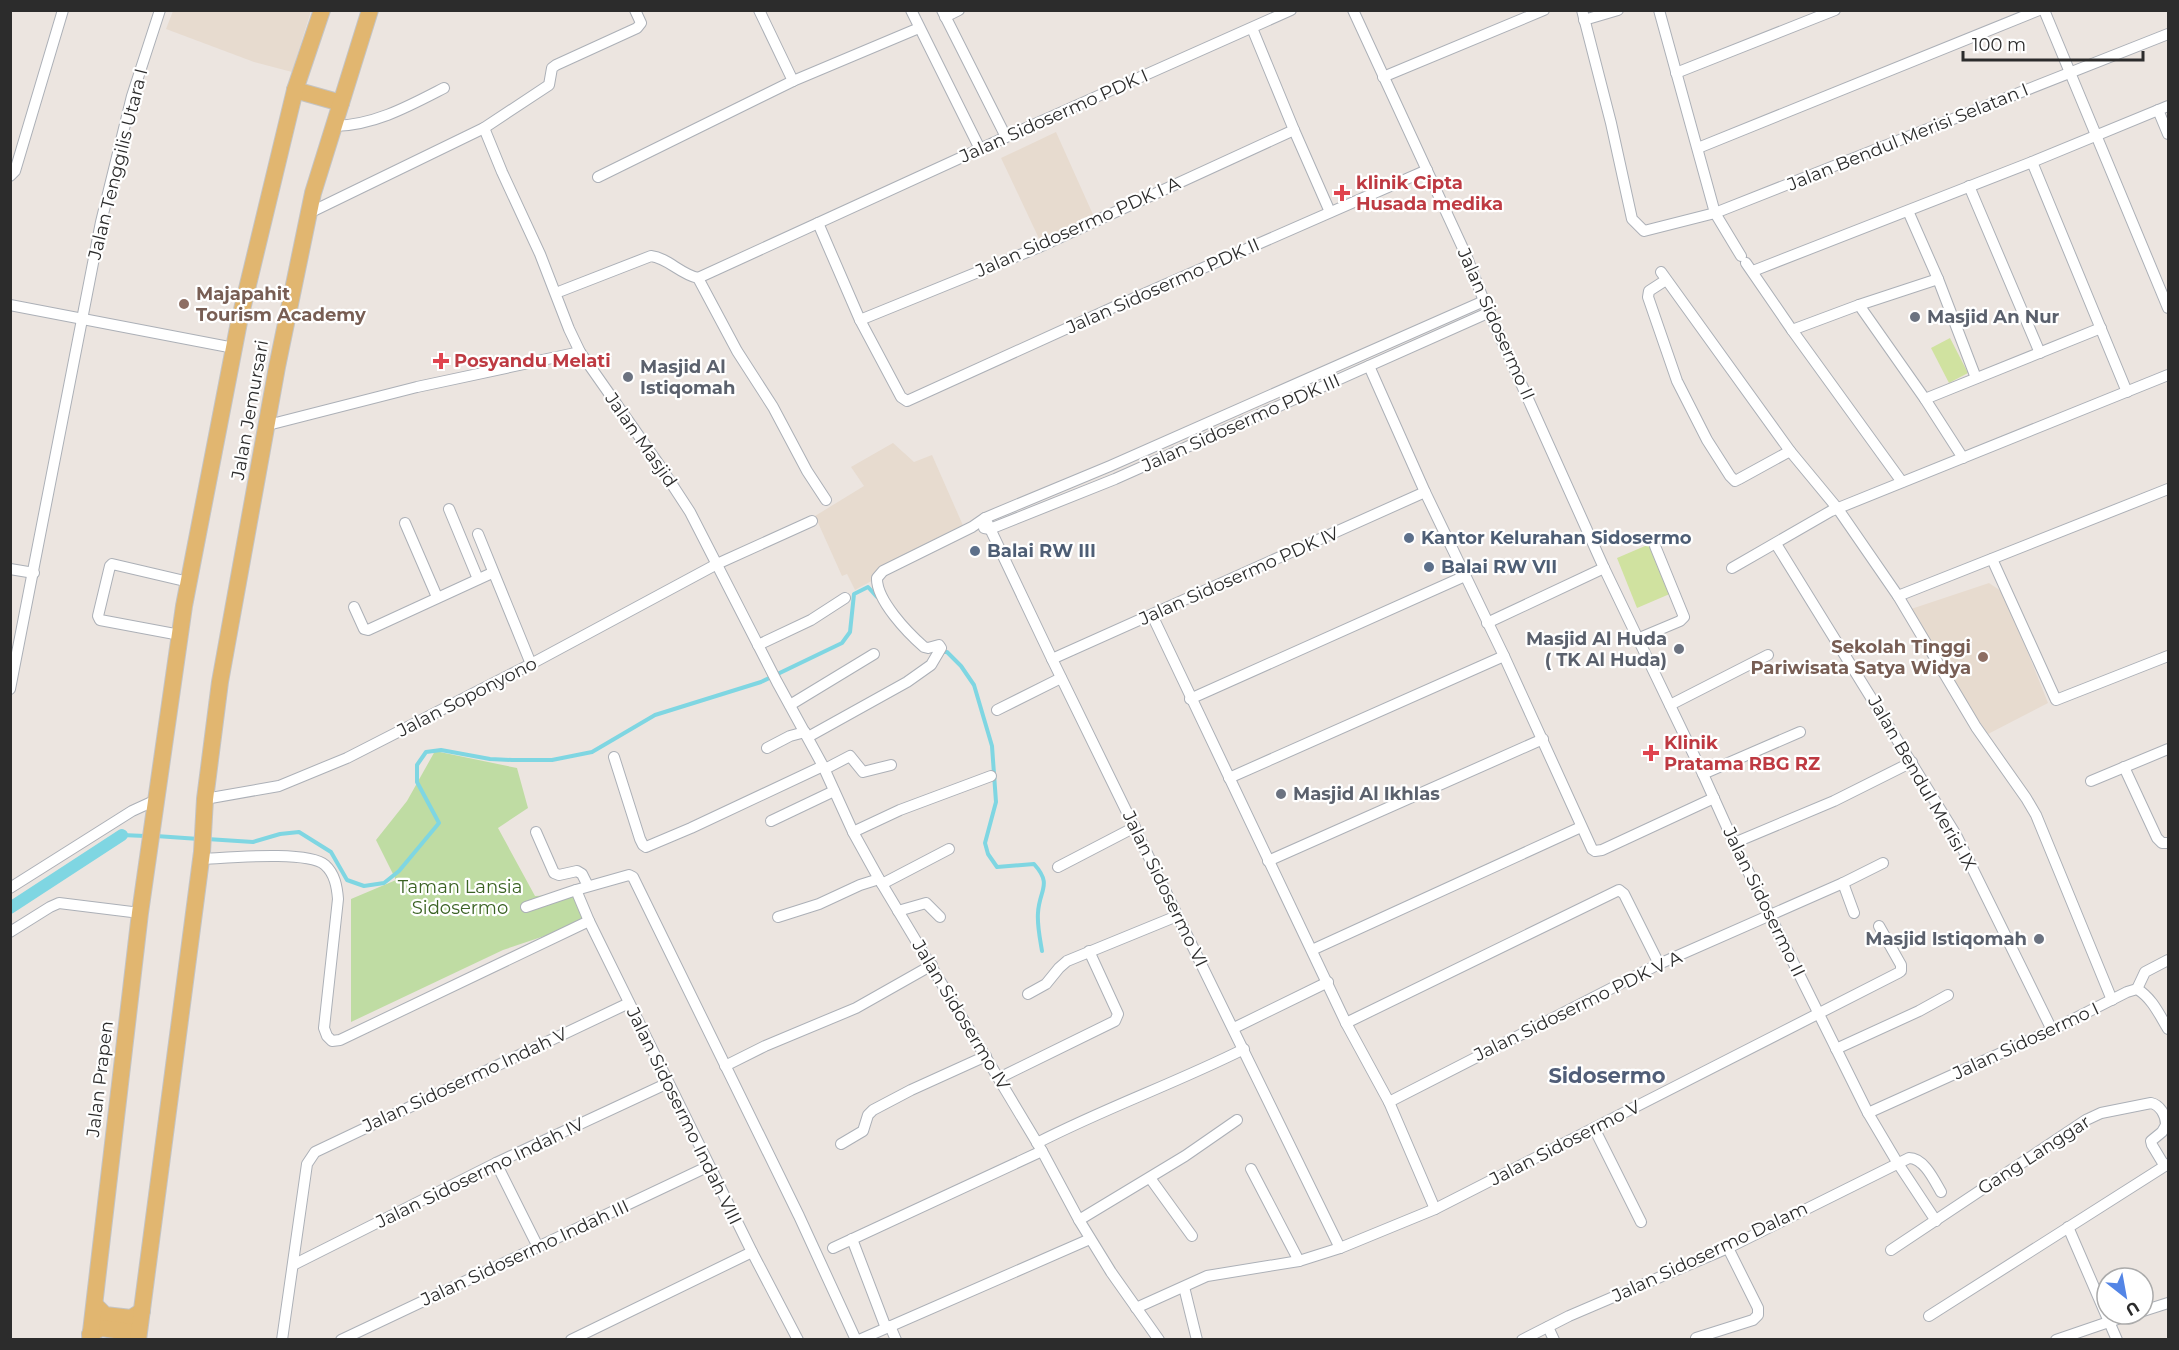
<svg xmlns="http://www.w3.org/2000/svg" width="2179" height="1350" font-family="Montserrat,sans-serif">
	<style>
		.education { fill: #e7dbcf }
		.green { fill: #bfdca3 }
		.pitch { fill: #d0e2a0 }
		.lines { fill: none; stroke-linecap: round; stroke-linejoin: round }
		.stream { stroke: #7fd6e2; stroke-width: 4 }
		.canal { stroke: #7fd6e2; stroke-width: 12 }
		.street-casing { stroke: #acb0b7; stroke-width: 12 }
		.primary-casing { stroke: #c4c4c4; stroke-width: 18 }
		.street { stroke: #fff; stroke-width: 10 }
		.primary { stroke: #e1b670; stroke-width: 16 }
		.health-dot { fill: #e0444e; stroke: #fff; stroke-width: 2 }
		.education-dot { fill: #8d6e63; stroke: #fff; stroke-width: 2 }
		.worship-dot { fill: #6b7280; stroke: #fff; stroke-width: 2 }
		.service-dot { fill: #5c6f8a; stroke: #fff; stroke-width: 2 }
		.labels { text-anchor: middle; stroke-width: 4.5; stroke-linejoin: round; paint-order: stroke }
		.street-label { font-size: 18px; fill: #2c2c2c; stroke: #fff }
		.health-label { font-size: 18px; font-weight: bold; fill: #be3a42; stroke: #fff; text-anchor: start }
		.education-label { font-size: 18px; font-weight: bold; fill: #785e54; stroke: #fff; text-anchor: start }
		.worship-label { font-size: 18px; font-weight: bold; fill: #5b616d; stroke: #fff; text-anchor: start }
		.service-label { font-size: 18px; font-weight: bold; fill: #4e5e75; stroke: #fff; text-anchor: start }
		.park-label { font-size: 18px; fill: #3a6223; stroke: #fff }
		.quarter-label { font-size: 21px; font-weight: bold; fill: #515e78; stroke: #fff }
	</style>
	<rect width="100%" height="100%" fill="#ece5e0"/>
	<g class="education">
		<path d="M173,11V10L311,11L292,72L254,62L166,29Z"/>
		<path d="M1056,132L1095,219L1042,245L1001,158Z"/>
		<path d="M893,443L914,462L932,455L965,530L855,590L847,574L842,576L815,516L864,486L851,467Z"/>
		<path d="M1989,583L2004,593L2048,703L1988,734L1905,611Z"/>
	</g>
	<path class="green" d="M435,751L517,768L528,808L498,828L535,896L578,894L589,921L503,950L351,1022V899L396,880L376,840L407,801Z"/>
	<g class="pitch">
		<path d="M1950,338L1968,373L1949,383L1931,348Z"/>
		<path d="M1652,543L1672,593L1637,608L1617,558Z"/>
	</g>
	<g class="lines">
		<g class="stream">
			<path d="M940,652H947L961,666L974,685L992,746L996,802L985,843L988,854L997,867L1034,864C1053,885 1039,890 1038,913C1037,925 1040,939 1042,951"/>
			<path d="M122,835L145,836"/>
			<path d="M156,836L199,839"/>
			<path d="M207,839L253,842L280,834L299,832L331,852L347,880L364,886L384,883L399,871L439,823L417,782V765L426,752L441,750L490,759L512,760H552L592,752L655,715L761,682L842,643L850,632L854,594L868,587L877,597"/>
		</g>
		<path class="canal" d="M10,908L122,835"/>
		<g class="street-casing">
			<g id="street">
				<path d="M759,10L793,81"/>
				<path d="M911,10L980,149"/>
				<path d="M942,10L1006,137"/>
				<path d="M1353,10L1466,255L1484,301L1604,568L1703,774L1734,843L1868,1113L1897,1162L1936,1221"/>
				<path d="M1582,10L1611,123L1632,219L1644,231L1715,213L2168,34"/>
				<path d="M1659,10L1715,213L1741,256"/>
				<path d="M2044,10L2168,308"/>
				<path d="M945,17L959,10"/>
				<path d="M1584,20L1618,10"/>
				<path d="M1676,73L1835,10"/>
				<path d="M1383,77L1544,10"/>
				<path d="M2158,110L2168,134"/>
				<path d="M335,126C375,125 409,106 444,88"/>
				<path d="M484,128L502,172L540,254L569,329L580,352L660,466L690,512L777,682L823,766L853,832L879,879L1042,1151L1079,1220L1111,1272L1159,1340"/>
				<path d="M1294,130L1330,212"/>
				<path d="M1698,148L2039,10"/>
				<path d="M2032,162L2127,392"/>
				<path d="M10,176L15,171L63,10"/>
				<path d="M598,177L793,81L919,28"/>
				<path d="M1969,186L2040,353"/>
				<path d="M1908,211L1938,279L1976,378"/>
				<path d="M309,213L484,128L549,85L552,68L556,65L637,28L641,23L635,10"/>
				<path d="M818,223L860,320L901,397L907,401L1114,307L1427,170"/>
				<path d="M1746,263L1792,330L1902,482"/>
				<path d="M1753,271L2032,162L2168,106"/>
				<path d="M1661,272L1790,451L1838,509L1898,596L1976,727L2026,798L2036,815L2112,1000"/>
				<path d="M698,278L1006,137L1291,10"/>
				<path d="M1666,280L1649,291L1648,297L1677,381L1707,440L1730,476L1735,481L1739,479L1790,451"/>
				<path d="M561,291L651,256C668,258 680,274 698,278L737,351L773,407L807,471L826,500"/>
				<path d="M10,305L234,348"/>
				<path d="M1859,305L1925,399L1963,458"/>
				<path d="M860,320L1037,248L1294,130L1252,28"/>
				<path d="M1792,330L1859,305L1938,279"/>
				<path d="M1369,366L1425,492L1504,656L1592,849L1595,851L1602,850L1714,798"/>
				<path d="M1925,399L2101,328"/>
				<path d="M268,425L417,387L580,352"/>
				<path d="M449,509L478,579"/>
				<path d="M985,518L1052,659L1340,1248"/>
				<path d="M405,523L437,597"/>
				<path d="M984,528L990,529L1115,479L1490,312"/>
				<path d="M478,534L531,664"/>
				<path d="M1776,544L1956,835L2052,1030"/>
				<path d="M1992,559L2056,700L2168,656"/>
				<path d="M1732,568L1831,511L2168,375"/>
				<path d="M10,569L34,573"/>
				<path d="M1898,596L2168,489"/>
				<path d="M354,607L364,629L368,630L492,573"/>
				<path d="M1152,615L1346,1023L1389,1102L1435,1209"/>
				<path d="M1487,623L1604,568"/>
				<path d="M180,635L100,620L98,616L110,566L112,564L189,582"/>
				<path d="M1637,639L1680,621L1684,617L1655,546"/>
				<path d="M758,645L811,620L845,598"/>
				<path d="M1052,659L1425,492"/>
				<path d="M10,689L101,222L132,96L160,10"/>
				<path d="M1190,699L1465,576"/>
				<path d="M790,705L874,654"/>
				<path d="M1670,705L1768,655"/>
				<path d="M997,710L1061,678"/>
				<path d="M808,737L907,682L931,665L941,648L939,645L928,648L924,647C908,633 876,600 877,578L883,571L972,527L985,518L1110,466L1484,301"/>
				<path d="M767,748L790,736L805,732"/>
				<path d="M614,757L640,839L643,845L646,847L691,828L823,766"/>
				<path d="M2124,767L2157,838L2162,843H2168"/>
				<path d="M825,769L850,756L863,772L891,765"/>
				<path d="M1703,774L1800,732"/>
				<path d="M1229,778L1504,656"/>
				<path d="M2091,781L2168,749"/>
				<path d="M205,799L279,786L347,758L531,664L717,564L812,521"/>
				<path d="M771,821L834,791"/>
				<path d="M536,832L554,873L559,875L577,871L582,874L588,886"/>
				<path d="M853,832L900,810L991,776"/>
				<path d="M1734,843L1834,801L1912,762"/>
				<path d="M201,859C226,858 308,850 325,865C335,874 337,887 338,899L324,1028L327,1036L332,1041L340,1040L589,921"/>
				<path d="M1268,861L1543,739"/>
				<path d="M1058,867L1135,827"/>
				<path d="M1843,883L1883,863"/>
				<path d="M882,884L949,849"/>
				<path d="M10,888L132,811L156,800"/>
				<path d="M576,890L589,921L752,1252L798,1340"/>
				<path d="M526,907L576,890L629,875L633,877L799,1216L856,1340"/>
				<path d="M898,911L926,903L940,917"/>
				<path d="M778,917L819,904L860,885L879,879"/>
				<path d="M10,932L50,907L59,903L140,913"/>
				<path d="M1312,950L1581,827"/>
				<path d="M2137,989L2145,972L2168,960"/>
				<path d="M1028,994L1046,984L1059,968L1067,961L1177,916"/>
				<path d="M1346,1023L1619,890L1624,894L1659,964"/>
				<path d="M1234,1028L1328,982"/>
				<path d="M1836,1049L1919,1011L1948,995"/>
				<path d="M725,1066L765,1046L856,1008L932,965"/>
				<path d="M999,1078L1115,1021L1118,1014L1089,951"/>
				<path d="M1389,1102L1659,964L1843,883L1854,913"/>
				<path d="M1868,1113L2052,1030L2127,992L2137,989C2152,998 2159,1014 2168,1029"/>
				<path d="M1594,1128L1641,1222"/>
				<path d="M1037,1143C1105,1108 1176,1083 1244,1049"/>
				<path d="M841,1144L863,1131L868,1115L873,1110L911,1090L986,1056"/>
				<path d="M496,1163L538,1247"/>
				<path d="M1251,1169L1299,1261"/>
				<path d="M1150,1178L1192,1236"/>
				<path d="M1079,1220L1185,1156L1237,1120"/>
				<path d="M2068,1227L2117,1340"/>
				<path d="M852,1239L886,1328"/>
				<path d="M833,1248L1042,1151"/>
				<path d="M1891,1250L2086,1120L2101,1113L2151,1103C2160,1105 2166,1115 2166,1125L2162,1132L2151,1141L2152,1145L2164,1165"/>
				<path d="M293,1265L496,1163L668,1083"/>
				<path d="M1184,1287L1197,1340"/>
				<path d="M1136,1308L1207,1276L1299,1261L1340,1248L1435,1209L1898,973L1901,971V965L1879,926"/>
				<path d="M2143,1311L2168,1303"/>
				<path d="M1929,1316L2168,1164"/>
				<path d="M890,1326L896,1340"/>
				<path d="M1548,1327L1554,1340"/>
				<path d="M282,1340L307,1164L315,1152L629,1003"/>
				<path d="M341,1340L709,1166"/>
				<path d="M571,1340L752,1252"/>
				<path d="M859,1340L1090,1239"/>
				<path d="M1522,1340L1569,1316L1728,1248L1909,1158C1924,1158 1934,1180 1941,1192"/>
				<path d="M1697,1340L1696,1338L1753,1320L1758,1315V1308L1728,1248"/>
				<path d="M2056,1340L2132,1314"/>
			</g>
		</g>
		<g class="primary-casing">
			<g id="primary">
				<path d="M295,90L341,103"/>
				<path d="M95,1305L105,1315L131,1318L142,1311"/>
				<path d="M90,1334L101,1328L130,1332L136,1340"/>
				<path d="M90,1340L140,913L184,606L239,322L295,90L322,10"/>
				<path d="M138,1340L202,852L205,799L220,682L277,367L313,193L370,10"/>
			</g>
		</g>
		<use href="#street" class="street"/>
		<use href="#primary" class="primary"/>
	</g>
	<g class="health-dot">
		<path d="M1339 184h6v6h6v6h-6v6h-6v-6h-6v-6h6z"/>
		<path d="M438 352h6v6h6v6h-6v6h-6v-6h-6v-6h6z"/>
		<path d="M1648 744h6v6h6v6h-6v6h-6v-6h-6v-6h6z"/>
	</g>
	<g class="education-dot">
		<circle cx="184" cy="304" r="6"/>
		<circle cx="1983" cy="657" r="6"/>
	</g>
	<g class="worship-dot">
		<circle cx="1915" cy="317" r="6"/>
		<circle cx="628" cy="377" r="6"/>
		<circle cx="1679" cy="649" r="6"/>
		<circle cx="1281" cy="794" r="6"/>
		<circle cx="2039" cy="939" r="6"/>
	</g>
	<g class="service-dot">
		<circle cx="1409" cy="538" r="6"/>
		<circle cx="975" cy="551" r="6"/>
		<circle cx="1429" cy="567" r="6"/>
	</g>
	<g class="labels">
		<g class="street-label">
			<text transform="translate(1054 116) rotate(-24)" y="6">Jalan Sidosermo PDK I</text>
			<text transform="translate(1908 137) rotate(-22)" y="6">Jalan Bendul Merisi Selatan I</text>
			<text transform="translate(118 164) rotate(-76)" y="6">Jalan Tenggilis Utara I</text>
			<text transform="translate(1078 227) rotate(-24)" y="6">Jalan Sidosermo PDK I A</text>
			<text transform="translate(1163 286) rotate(-24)" y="6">Jalan Sidosermo PDK II</text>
			<text transform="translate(1496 324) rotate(66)" y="6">Jalan Sidosermo II</text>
			<text transform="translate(250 410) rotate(-80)" y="6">Jalan Jemursari</text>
			<text transform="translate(1241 423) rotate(-24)" y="6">Jalan Sidosermo PDK III</text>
			<text transform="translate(641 440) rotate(55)" y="6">Jalan Masjid</text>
			<text transform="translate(1239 576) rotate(-24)" y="6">Jalan Sidosermo PDK IV</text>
			<text transform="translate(467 697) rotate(-27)" y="6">Jalan Soponyono</text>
			<text transform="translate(1922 783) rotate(60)" y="6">Jalan Bendul Merisi IX</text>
			<text transform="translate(1165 889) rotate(64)" y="6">Jalan Sidosermo VI</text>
			<text transform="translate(1764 902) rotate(64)" y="6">Jalan Sidosermo II</text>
			<text transform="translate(1578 1006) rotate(-26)" y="6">Jalan Sidosermo PDK V A</text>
			<text transform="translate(961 1015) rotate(59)" y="6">Jalan Sidosermo IV</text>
			<text transform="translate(2026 1041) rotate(-25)" y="6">Jalan Sidosermo I</text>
			<text transform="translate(100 1079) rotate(-83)" y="6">Jalan Prapen</text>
			<text transform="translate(465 1080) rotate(-25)" y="6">Jalan Sidosermo Indah V</text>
			<text transform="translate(684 1116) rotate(64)" y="6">Jalan Sidosermo Indah VIII</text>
			<text transform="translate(1565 1143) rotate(-27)" y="6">Jalan Sidosermo V</text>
			<text transform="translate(2034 1155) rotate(-33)" y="6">Gang Langgar</text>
			<text transform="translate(480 1173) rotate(-26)" y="6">Jalan Sidosermo Indah IV</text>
			<text transform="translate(1710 1252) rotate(-25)" y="6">Jalan Sidosermo Dalam</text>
			<text transform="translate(525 1253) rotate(-25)" y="6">Jalan Sidosermo Indah III</text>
		</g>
		<g class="health-label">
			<text x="1356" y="189">klinik Cipta<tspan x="1356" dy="21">Husada medika</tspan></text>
			<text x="454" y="367">Posyandu Melati</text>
			<text x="1664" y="749">Klinik<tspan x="1664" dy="21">Pratama RBG RZ</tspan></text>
		</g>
		<g class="education-label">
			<text x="196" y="300">Majapahit<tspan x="196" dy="21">Tourism Academy</tspan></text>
			<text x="1971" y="653" text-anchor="end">Sekolah Tinggi<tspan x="1971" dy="21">Pariwisata Satya Widya</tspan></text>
		</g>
		<g class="worship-label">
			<text x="1927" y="323">Masjid An Nur</text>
			<text x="640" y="373">Masjid Al<tspan x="640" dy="21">Istiqomah</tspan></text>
			<text x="1667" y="645" text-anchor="end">Masjid Al Huda<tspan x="1667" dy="21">( TK Al Huda)</tspan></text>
			<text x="1293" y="800">Masjid Al Ikhlas</text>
			<text x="2027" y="945" text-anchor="end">Masjid Istiqomah</text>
		</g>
		<g class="service-label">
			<text x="1421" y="544">Kantor Kelurahan Sidosermo</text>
			<text x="987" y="557">Balai RW III</text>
			<text x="1441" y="573">Balai RW VII</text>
		</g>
		<g class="park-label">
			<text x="460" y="893">Taman Lansia<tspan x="460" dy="21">Sidosermo</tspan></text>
		</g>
		<g class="quarter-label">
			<text x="1607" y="1083">Sidosermo</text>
		</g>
	</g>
	<rect width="2179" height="1350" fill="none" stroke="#2c2c2c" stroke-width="24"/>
	<g transform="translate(2125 1296) rotate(149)"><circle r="28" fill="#ffffff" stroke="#ababab" stroke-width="1.5"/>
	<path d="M0-4.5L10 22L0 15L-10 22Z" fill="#5385e6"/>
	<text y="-9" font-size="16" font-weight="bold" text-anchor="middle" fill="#2c2c2c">U</text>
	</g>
	<path d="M1963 51v9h180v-9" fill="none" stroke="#2c2c2c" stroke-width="3"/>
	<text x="1972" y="51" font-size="18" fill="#2c2c2c" stroke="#ffffff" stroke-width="4.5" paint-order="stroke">100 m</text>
</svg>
